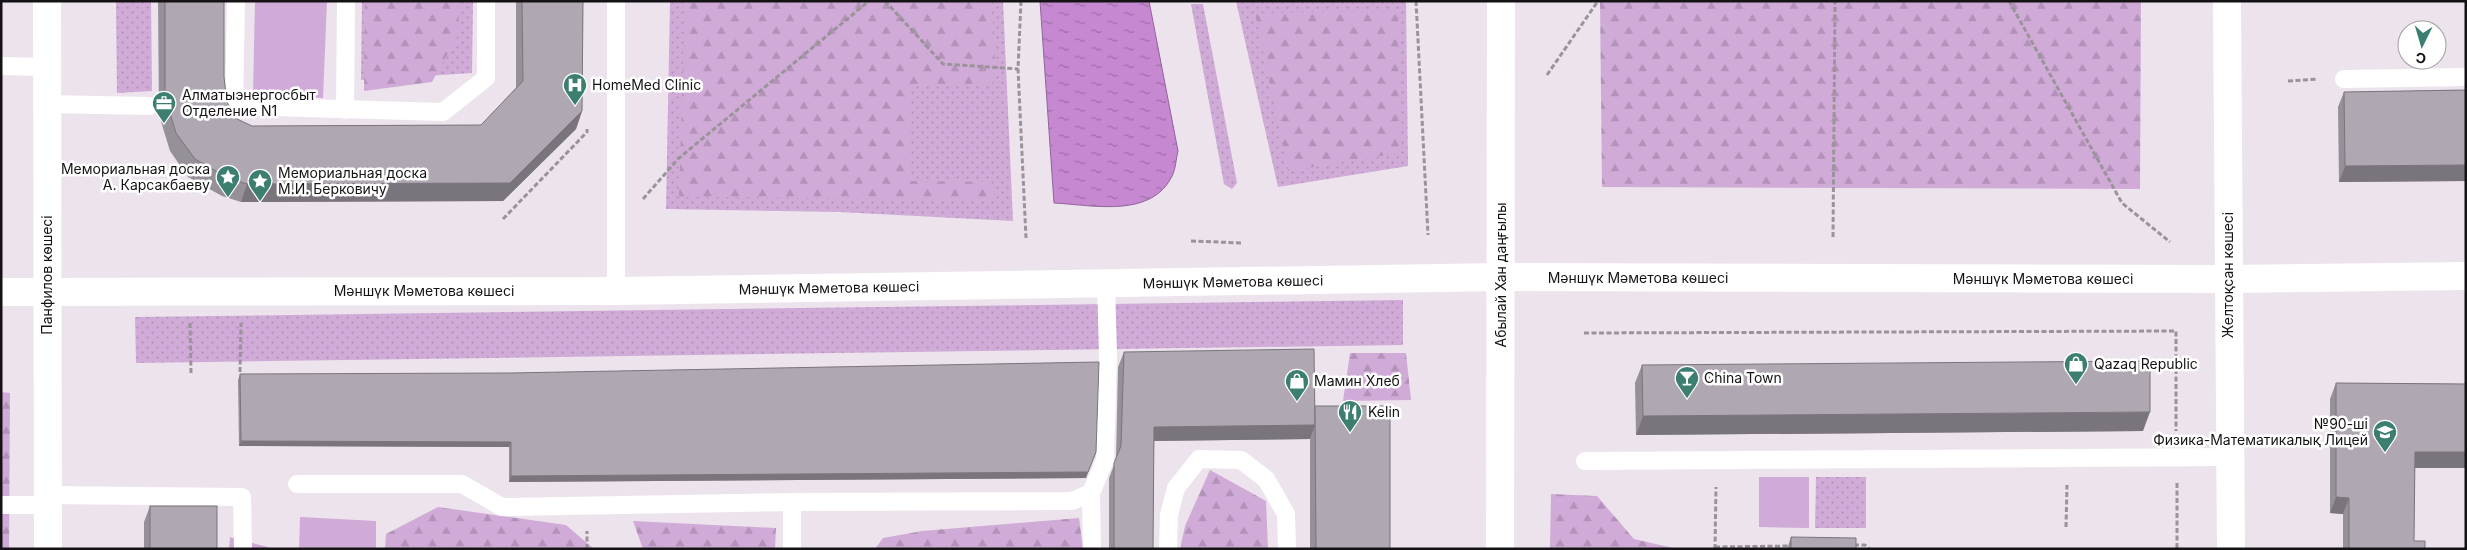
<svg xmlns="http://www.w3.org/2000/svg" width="2467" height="550" font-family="Inter,sans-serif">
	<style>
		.grass { fill: url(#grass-dots) }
		.forest { fill: url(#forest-firs) }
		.garden { fill: #d0abd7 }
		.water { fill: url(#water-ripples); stroke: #906599 }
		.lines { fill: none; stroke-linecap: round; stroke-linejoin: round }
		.path { stroke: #9a939a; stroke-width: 3; stroke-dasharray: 5 2.5; stroke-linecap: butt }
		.lane { stroke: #fff; stroke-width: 18 }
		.secondary { stroke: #fff; stroke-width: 28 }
		.wall { fill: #969098 }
		.shaded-wall { fill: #7a757c }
		.building { fill: #afa7b1; stroke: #7a757c }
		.labels { text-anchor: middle; stroke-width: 5; stroke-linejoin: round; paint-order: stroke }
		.poi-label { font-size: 14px; fill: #151215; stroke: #fff; text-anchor: start }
		.street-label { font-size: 14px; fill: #151215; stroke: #fff }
	</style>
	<defs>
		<pattern id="grass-dots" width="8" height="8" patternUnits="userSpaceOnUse" patternTransform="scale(1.25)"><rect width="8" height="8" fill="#d0abd7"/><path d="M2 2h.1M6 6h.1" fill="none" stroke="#b292b8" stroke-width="1.8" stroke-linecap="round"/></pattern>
		<pattern id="forest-firs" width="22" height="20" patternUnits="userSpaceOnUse" patternTransform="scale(1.25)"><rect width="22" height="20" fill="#d0abd7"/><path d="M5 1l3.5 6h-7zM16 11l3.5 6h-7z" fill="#b292b8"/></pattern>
		<pattern id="water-ripples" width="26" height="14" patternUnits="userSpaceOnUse" patternTransform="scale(1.25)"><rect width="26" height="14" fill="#c588d1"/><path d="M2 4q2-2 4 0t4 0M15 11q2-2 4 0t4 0" fill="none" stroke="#9f6ea8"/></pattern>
	</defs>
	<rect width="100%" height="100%" fill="#ece3ed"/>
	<g class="grass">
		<path d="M116,1H151L152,91L117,93Z"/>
		<path d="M362,1H473L472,73L361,80Z"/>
		<path d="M670,1H1003L1013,221L839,212L666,209Z"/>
		<path d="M1236,1H1406L1408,166L1278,187Z"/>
		<path d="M1191,4H1203L1237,183L1232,189L1224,184Z"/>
		<path d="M1403,300V345L136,363L135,317Z"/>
		<path d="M1816,477H1866V528H1815Z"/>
	</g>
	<g class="forest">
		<path d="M365,1H458L459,33L432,82L364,91Z"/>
		<path d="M685,1H991L995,52L993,85H910L909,181L993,182L996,199L679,197Z"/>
		<path d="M1600,1H2141L2140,189L1602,187Z"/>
		<path d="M1398,11L1399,153L1288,171L1255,13Z"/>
		<path d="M1350,353H1406L1411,400L1343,401Z"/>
		<path d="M1,392L10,393L9,549H1Z"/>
		<path d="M1210,470L1266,501L1268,549H1180L1185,526Z"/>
		<path d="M1551,494L1597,496L1634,539L1677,549H1550Z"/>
		<path d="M438,507L566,525L594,549H385L386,534Z"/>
		<path d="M1079,518L1083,549H875L883,538L922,531Z"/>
		<path d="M633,521L776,528L775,549H643Z"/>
		<path d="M230,537L275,549H229Z"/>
	</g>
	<g class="garden">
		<path d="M255,1H327L323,98L253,95Z"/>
		<path d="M1759,477H1809V528L1759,527Z"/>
		<path d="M300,517L376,521V549H299Z"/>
	</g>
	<path class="water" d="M1040,1H1149L1178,151C1176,158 1176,167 1173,174C1153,219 1094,205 1054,203Z"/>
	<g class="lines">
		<g class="path">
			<path d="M885,1L943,64L1018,69"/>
			<path d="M1021,1L1018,69L1026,238"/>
			<path d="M1416,1L1428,235"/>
			<path d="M2009,1L2122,203L2170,242"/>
			<path d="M1547,75L1598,1"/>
			<path d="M2288,81L2318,79"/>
			<path d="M643,199L679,158L869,1"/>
			<path d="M503,219L587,132V129"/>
			<path d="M1833,237L1835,1"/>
			<path d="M1191,241L1243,243"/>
			<path d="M190,323L191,373"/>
			<path d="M1584,333L2176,331V431"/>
			<path d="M240,372L241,323"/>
			<path d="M2177,483V549"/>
			<path d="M2066,527L2067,485"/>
			<path d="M1854,545H1865L1869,549"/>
			<path d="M1715,547L1792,546"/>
			<path d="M587,549V531"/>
			<path d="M1715,549L1716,487"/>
		</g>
		<g class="lane">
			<path d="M236,1L234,106L443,112L486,78V1"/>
			<path d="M616,1V291"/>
			<path d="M1,66L47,67"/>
			<path d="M2344,79L2466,77"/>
			<path d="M47,104L149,106"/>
			<path d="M345,110L346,1"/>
			<path d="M1585,461L2230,457"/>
			<path d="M297,484H462L502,507L792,502L1072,501L1091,493L1105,460L1108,354L1106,284"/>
			<path d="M1091,493L1092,549"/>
			<path d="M48,495L242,497L243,549"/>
			<path d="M1,505H48"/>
			<path d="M792,549V502"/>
			<path d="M1168,549L1169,515L1176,488L1199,459L1241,460L1266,479L1286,514L1287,549"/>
		</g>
		<g class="secondary">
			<path d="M47,1L48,549"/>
			<path d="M2227,1L2231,549"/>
			<path d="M1,292L616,291L1501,277L2228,279L2466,276"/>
			<path d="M1500,549L1501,1"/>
		</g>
	</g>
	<g class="wall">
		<path d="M158,1H224V77L227,102L235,118L252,126L481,125L516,88V1H583L582,111L576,129L503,201L241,202L222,196L188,177L170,151L159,115Z"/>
		<path d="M2466,90V181L2339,182L2338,107L2344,92Z"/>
		<path d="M1124,352L1315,408L1390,549H1310V439L1154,441L1153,549H1109V478L1116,460L1118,367Z"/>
		<path d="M1642,365L2143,431L1636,435L1635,383Z"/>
		<path d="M240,374L1086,478L509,482V447L239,446L238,380Z"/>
		<path d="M2336,383L2466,384V468H2415L2414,541L2425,549H2343V514L2330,513V399Z"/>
		<path d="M150,506L217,549H144V522Z"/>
		<path d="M1791,537L1856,549H1787Z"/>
	</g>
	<g class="shaded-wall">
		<path d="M582,111L576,129L503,201L241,202L247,184Z"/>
		<path d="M2466,165V181L2339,182L2345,166Z"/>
		<path d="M2150,412L2143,431L1636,435L1643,416Z"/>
		<path d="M1315,425L1310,439L1149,441L1154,427Z"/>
		<path d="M241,441L511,442L509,447L239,446Z"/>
		<path d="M1096,452L1086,478L509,482L511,476Z"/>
		<path d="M2415,452H2466V468H2409Z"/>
		<path d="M2336,497L2349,498L2343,514L2330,513Z"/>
	</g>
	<g class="building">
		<path d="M165,1H224V77L227,102L235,118L252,126L481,125L523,81L522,1H583L582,111L510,183L247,184L228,178L195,159L176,133L165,97Z"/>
		<path d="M2466,90V165L2345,166L2344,92Z"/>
		<path d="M1314,349L1315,425L1154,427L1153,549H1114V463L1121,446L1124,352Z"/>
		<path d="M2150,361V412L1643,416L1642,365Z"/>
		<path d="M1099,362L1096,452L1088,472L511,476V442L241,441L240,374L510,373Z"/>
		<path d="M2336,383L2466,384V452H2415L2414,541H2425V549H2349V498L2336,497Z"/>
		<path d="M1315,406H1390V549H1316Z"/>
		<rect x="150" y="506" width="67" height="43"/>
		<path d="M1791,537L1856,538V549H1791Z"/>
	</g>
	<defs>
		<g id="hospital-pin" transform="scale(1.25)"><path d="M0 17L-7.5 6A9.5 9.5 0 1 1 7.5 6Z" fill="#3c7f71" stroke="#fff"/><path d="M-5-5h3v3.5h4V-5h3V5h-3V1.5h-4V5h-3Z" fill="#fff"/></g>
		<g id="office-pin" transform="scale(1.25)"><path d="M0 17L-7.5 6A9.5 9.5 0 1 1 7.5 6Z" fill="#3c7f71" stroke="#fff"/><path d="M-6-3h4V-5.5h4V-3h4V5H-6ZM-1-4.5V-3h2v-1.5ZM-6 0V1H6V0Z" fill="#fff"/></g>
		<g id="sight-pin" transform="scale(1.25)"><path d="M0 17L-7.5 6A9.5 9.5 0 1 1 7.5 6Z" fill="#3c7f71" stroke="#fff"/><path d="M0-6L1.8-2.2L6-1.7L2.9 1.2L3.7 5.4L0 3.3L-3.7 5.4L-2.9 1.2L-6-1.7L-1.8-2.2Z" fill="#fff"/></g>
		<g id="shop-pin" transform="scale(1.25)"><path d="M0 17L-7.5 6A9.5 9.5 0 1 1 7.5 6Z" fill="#3c7f71" stroke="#fff"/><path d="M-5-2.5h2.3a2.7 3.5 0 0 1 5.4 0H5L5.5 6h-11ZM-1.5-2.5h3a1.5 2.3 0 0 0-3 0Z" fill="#fff"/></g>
		<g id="bar-pin" transform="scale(1.25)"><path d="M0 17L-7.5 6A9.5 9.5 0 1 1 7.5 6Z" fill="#3c7f71" stroke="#fff"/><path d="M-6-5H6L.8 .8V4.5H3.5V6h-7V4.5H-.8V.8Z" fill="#fff"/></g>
		<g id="restaurant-pin" transform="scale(1.25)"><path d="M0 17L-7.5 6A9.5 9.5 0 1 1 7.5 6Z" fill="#3c7f71" stroke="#fff"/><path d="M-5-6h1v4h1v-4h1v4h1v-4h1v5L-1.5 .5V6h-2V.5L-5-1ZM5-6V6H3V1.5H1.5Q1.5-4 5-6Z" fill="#fff"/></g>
		<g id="school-pin" transform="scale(1.25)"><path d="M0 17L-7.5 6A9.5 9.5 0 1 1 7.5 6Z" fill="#3c7f71" stroke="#fff"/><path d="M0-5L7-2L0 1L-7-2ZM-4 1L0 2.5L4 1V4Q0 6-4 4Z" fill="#fff"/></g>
	</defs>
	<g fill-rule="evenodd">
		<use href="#hospital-pin" x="575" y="85"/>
		<use href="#office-pin" x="164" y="103"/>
		<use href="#sight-pin" x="228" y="177"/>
		<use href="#sight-pin" x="260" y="181"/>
		<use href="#shop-pin" x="2076" y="364"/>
		<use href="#bar-pin" x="1687" y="378"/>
		<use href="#shop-pin" x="1297" y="381"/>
		<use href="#restaurant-pin" x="1350" y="412"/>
		<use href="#school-pin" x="2385" y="432"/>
	</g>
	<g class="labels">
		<g class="poi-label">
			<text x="592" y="90">HomeMed Clinic</text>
			<text x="182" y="100">Алматыэнергосбыт<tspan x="182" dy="16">Отделение N1</tspan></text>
			<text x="210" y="174" text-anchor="end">Мемориальная доска<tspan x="210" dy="16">А. Карсакбаеву</tspan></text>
			<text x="278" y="178">Мемориальная доска<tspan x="278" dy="16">М.И. Берковичу</tspan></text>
			<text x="2094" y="369">Qazaq Republic</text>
			<text x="1704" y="383">China Town</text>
			<text x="1314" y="386">Мамин Хлеб</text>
			<text x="1368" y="417">Kelin</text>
			<text x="2368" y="429" text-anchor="end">№90-ші<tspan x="2368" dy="16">Физика-Математикалық Лицей</tspan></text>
		</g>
		<g class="street-label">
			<text transform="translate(47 275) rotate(-90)" y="5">Панфилов көшесі</text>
			<text transform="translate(1501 275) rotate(-90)" y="5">Абылай Хан даңғылы</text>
			<text transform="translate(2228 275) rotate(-90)" y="5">Желтоқсан көшесі</text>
			<text x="1638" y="283">Мәншүк Мәметова көшесі</text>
			<text x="2043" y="284">Мәншүк Мәметова көшесі</text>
			<text transform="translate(1233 282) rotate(-1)" y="5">Мәншүк Мәметова көшесі</text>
			<text transform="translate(829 288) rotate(-1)" y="5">Мәншүк Мәметова көшесі</text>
			<text x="424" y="296">Мәншүк Мәметова көшесі</text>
		</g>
	</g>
	<rect width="2467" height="550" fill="none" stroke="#151215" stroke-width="5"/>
	<g transform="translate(2422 45) rotate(185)"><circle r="24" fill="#ffffff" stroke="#a1a0a1"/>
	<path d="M0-4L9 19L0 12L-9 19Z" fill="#3c7f71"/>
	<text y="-8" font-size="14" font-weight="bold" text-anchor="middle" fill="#151215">С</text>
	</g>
</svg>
